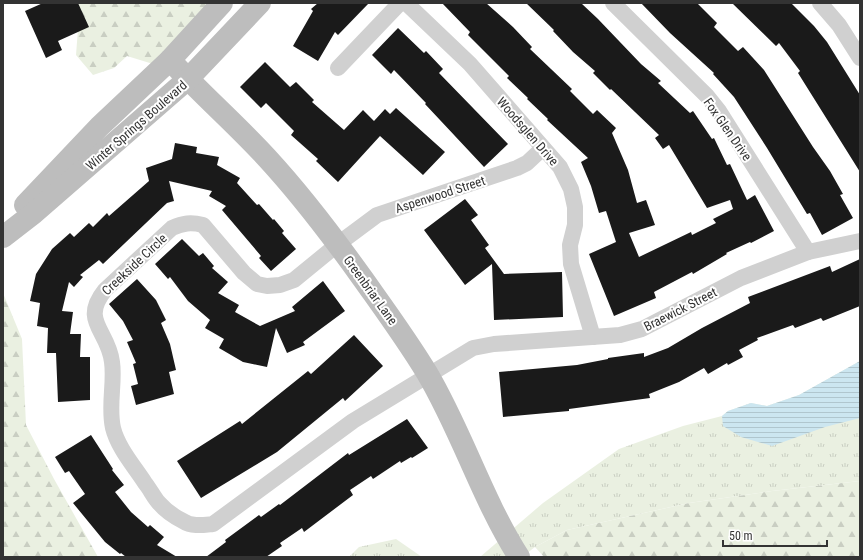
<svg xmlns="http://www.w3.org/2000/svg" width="863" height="560" font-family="'Roboto Condensed',sans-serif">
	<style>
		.grass { fill: url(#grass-tufts) }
		.forest { fill: url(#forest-firs) }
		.water { fill: url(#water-rules) }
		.building { fill: #1a1a1a }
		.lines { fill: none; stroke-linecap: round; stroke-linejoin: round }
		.street { stroke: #d0d0d0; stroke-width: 16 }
		.secondary { stroke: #bdbdbd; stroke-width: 22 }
		.labels { text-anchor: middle; stroke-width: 4; stroke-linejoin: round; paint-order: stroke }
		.street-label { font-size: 13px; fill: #333; stroke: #fff }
	</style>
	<defs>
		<pattern id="grass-tufts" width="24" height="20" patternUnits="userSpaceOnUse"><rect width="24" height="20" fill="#eaf0e1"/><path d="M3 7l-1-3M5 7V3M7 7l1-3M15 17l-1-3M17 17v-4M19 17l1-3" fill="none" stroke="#c9cec2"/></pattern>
		<pattern id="forest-firs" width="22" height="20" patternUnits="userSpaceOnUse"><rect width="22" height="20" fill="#eaf0e1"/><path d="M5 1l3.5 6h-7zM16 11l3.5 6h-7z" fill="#c9cec2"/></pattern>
		<pattern id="water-rules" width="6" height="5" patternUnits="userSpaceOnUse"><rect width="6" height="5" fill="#cce6f0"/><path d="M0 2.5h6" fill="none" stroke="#b0c6ce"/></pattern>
	</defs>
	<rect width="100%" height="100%" fill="#fff"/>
	<g class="grass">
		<path d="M860,361V481L772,491L689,503L567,530L535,547L522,557H480L543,503L619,449L683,426L722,416L728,411L751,403L767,406L799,395Z"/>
		<path d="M396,539L422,557H349L359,547Z"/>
	</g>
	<g class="forest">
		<path d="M49,3H211L153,64L127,56L114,68L93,75L76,55L78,29Z"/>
		<path d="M3,293L22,339L26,425L54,479L98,557H3Z"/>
		<path d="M860,481V557H544L535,547L567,530L689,503L772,491Z"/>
	</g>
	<path class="water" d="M860,361V418L825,427L772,446L741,437L723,426L722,416L728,411L751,403L767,406L799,395Z"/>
	<g class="building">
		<path d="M43,3H78L89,27L58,41L62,50L46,58L25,11Z"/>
		<path d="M318,3H369L338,35L335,32L318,61L293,46L313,11L311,9Z"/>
		<path d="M442,3H486L513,27L532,47L530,49L572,89L570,91L593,114L597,110L616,128L612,133L628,170L637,203L646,200L655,225L629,233L639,257L691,232L692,235L716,223L713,219L733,209L730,200L707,208L669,145L663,149L655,138L659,135L611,89L610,90L593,73L595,71L573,52L553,31L554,30L526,3H581L598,19L641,64L661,81L658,83L690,113L693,111L712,139L714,138L727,165L730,164L747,200L755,195L774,231L751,243L750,242L726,253L727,254L693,274L692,272L654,292L656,298L614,316L589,254L616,242L606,211L599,213L591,186L581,162L588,158L547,120L548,119L527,99L528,98L507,78L509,76L468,35L470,32Z"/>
		<path d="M641,3H697L717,23L714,27L738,51L743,47L764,70L813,147L830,171L843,194L840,195L853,218L822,235L810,213L807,214L767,148L734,97L713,74L714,73L670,33Z"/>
		<path d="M732,3H791L814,26L827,42L860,95V172L798,73L800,71L779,43L776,46Z"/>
		<path d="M398,28L424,53L426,51L443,69L439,73L508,144L484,167L425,104L426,103L394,70L391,74L372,55Z"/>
		<path d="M265,62L290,87L296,82L314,100L312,102L344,130L363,110L374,121L385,109L390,114L396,108L445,152L423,175L380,136L338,182L316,161L318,159L291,135L294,131L266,103L261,108L240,87Z"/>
		<path d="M175,143L197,147L196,153L219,157L217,165L240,178L237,183L257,205L259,204L273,220L274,219L284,231L282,233L296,249L271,271L259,258L261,256L222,210L226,206L209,196L212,191L169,181L174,201L167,203L103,264L99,260L80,275L83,277L74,287L69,282L62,311L73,312L70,334H81L80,357H90V400L58,402L56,353H47L48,328L37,326L40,303L30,301L36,274L52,249L70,233L74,237L89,223L93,227L107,213L109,216L149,181L146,168L172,159Z"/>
		<path d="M465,199L478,215L471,220L489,245L485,248L504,274L562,272L563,317L494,320L492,264L465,285L424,230Z"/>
		<path d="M182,239L199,256L203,253L214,266L212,268L228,282L218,293L239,305L235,312L260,326L295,311L292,307L323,281L345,311L303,342L305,345L287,353L276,328L267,367L243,362L219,348L224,339L205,328L210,320L188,301L170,277L168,279L155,264Z"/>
		<path d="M860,259V306L823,321L821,318L795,328L793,325L757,338L758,340L739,350L743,357L728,365L727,363L708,374L704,368L679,382L649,394L650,398L569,409V411L503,417L499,372L577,365L608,359V358L644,353V357L668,348L702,328L750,303L748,297L830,266L832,272Z"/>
		<path d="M137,279L156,300L166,320L161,323L170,344L176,370L169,372L174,394L136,405L131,386L138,384L133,364L136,363L127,342L133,340L123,321L109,304Z"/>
		<path d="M354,335L383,366L345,401L343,398L277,452L201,498L177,461L240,421L242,424L308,371L311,374Z"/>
		<path d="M407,419L428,448L412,458L411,457L401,463L400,461L373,479L371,476L350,490L353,495L304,532L302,528L280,543L282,546L266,557H206L226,542L225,540L259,515L261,517L279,504L280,505L348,453L349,455Z"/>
		<path d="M91,435L113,469L112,470L124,485L115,492L131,512L148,527L150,525L164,537L157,545L177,557H126L121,553L120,554L105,542L73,503L85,494L69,471L65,473L55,457Z"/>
	</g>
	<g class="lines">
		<g class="street">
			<path d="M406,3L470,64L560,167L571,189L575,207V225L570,245L571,264L593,337"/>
			<path d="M613,3L707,96L719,111L808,252"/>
			<path d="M820,3L839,25L860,58"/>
			<path d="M338,68L400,3"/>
			<path d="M543,148L527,163L517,168L377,215L338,244L294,280L280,285L267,286L257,284L244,273L203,225C191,222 183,223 172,228L105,290C80,321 108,330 112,362C115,383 108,406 113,428C118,448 134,466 145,483C150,489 154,498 159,503C165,510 175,517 183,521C192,527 203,525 213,524L353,421L473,348L494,344L620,335L642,329L741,278L808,252L860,241"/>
		</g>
		<g class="secondary">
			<path d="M170,60C201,94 236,124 267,158C302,196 333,237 363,279C385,310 407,340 427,373C462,432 482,499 519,557"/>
			<path d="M25,205L99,127L170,60L222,3"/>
			<path d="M3,237L34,213L188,79L260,3"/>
		</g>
	</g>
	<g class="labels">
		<g class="street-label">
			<text transform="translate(136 125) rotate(-41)" y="5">Winter Springs Boulevard</text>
			<text transform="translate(728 129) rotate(55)" y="5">Fox Glen Drive</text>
			<text transform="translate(528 131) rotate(49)" y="5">Woodsglen Drive</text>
			<text transform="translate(440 194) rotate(-18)" y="5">Aspenwood Street</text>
			<text transform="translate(134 264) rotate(-43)" y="5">Creekside Circle</text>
			<text transform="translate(371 290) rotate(54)" y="5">Greenbriar Lane</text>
			<text transform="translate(680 309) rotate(-27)" y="5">Braewick Street</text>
		</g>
	</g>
	<rect width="863" height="560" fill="none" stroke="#333333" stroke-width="8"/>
	<path d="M723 540v6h104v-6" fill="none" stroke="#333333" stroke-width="2"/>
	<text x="729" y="540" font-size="12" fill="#333333" stroke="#ffffff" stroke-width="3" paint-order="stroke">50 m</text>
</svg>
